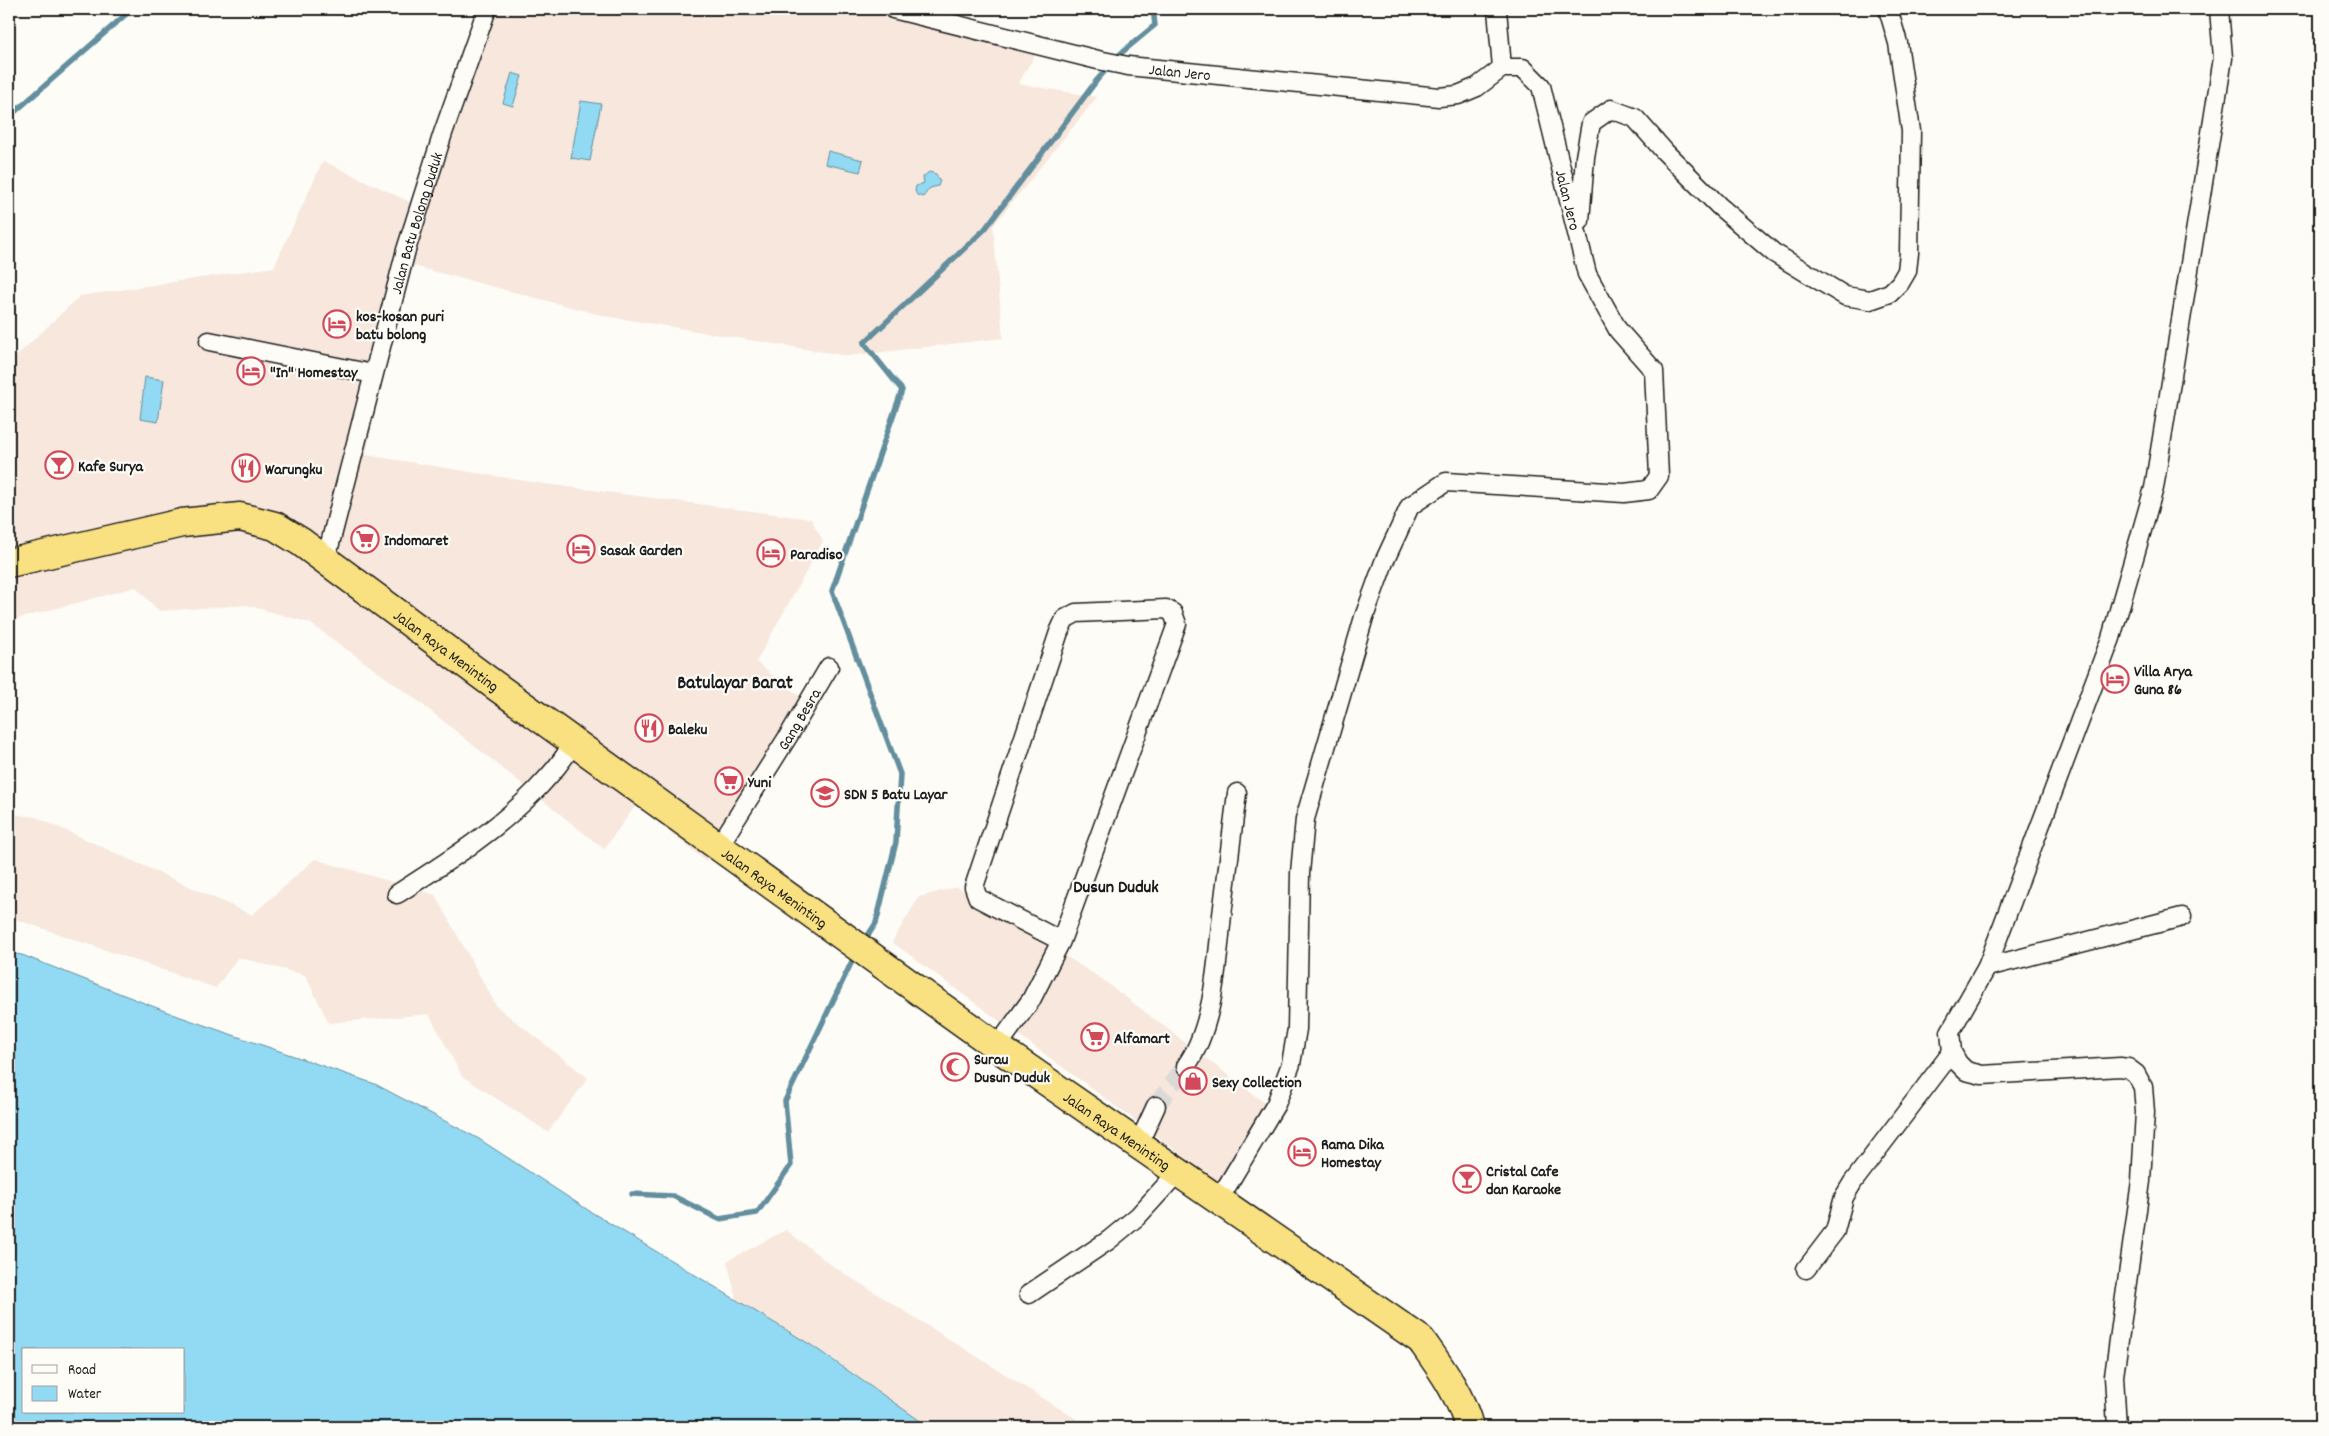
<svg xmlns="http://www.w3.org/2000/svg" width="2329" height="1436" font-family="Dekko,sans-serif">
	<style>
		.built { fill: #f7e7dc }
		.water { fill: #92daf3; stroke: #638e9d; fill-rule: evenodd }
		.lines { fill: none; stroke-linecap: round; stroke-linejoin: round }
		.stream { stroke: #638e9d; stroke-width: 5.5 }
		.street-tunnel { stroke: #dbdad6; stroke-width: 18; stroke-dasharray: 18 9; stroke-linecap: butt }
		.street-casing { stroke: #1c1c1c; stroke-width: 21 }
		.highway-casing { stroke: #1c1c1c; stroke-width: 31 }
		.street { stroke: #fdfcf7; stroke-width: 18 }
		.highway { stroke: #f9e181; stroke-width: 28 }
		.labels { text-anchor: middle; stroke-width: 4.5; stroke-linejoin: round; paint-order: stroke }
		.street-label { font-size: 16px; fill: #1c1c1c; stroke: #fdfcf7 }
		.poi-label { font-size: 16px; font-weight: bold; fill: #1c1c1c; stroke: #fdfcf7; text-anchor: start }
		.neighbourhood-label { font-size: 18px; font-weight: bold; fill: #1c1c1c; stroke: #fdfcf7 }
		.quarter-label { font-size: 19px; font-weight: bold; fill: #1c1c1c; stroke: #fdfcf7 }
	</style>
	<rect width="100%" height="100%" fill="#fdfcf7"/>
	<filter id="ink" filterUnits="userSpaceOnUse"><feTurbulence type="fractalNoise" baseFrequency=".02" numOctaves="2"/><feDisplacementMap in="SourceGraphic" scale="10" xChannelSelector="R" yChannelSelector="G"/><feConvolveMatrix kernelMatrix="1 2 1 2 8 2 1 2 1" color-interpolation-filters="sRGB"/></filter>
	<g filter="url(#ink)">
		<g class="built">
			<path d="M480,9H927L1046,36L1018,84L1097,97L993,226L1003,338L848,356L605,316L406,264L366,455L538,483L811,519L823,541L756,662L804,700L706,861L636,805L604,849L413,697L310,623L247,605L159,611L136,587L9,621V363L80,296L274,267L323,161L412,203Z"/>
			<path d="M9,814L36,817L252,915L315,859L435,895L497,1007L588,1078L548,1132L462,1076L429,1014L329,1023L305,975L238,957L216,988L9,917Z"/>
			<path d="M957,887L1103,980L1270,1107L1219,1182L892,942L919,897Z"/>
			<path d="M786,1230L834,1267L1089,1427H929L811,1345L737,1301L727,1261Z"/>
		</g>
		<g class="water">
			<path d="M512,73L522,76L513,106L503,103Z"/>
			<path d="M581,101L601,104L590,161L571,158Z"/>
			<path d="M828,151L863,160L860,172L825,164Z"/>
			<path d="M929,172L936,174L940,181L938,186L930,188L923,197L917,195L915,191L916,186L924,183L923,177Z"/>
			<path d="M145,377L164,380L158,422L140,419Z"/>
			<path d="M9,953L22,955L175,1015L375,1084L479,1139L591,1212L811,1345L929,1427H9ZM24,1350H184V1412H24Z"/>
		</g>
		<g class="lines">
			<g class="stream">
				<path d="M9,117L132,9"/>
				<path d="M863,943L876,923L896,842L900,774L832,591L902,390L864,343L985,229L1097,80L1120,54L1155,25L1153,9"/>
				<path d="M632,1194L673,1196L719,1219L757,1213L791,1165L785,1101L855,955"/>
			</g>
			<path class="street-tunnel" d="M1156,1106L1186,1066"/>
			<g class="street-casing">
				<g id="street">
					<path id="s1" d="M893,9L1098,60L1128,66L1439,97L1458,95L1477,87L1502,68H1523L1541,86L1587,274L1618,330L1654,371L1659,476L1649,490L1624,493L1446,482L1410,506L1384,562L1364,617L1305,819L1300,873L1297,1029L1291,1064L1276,1104L1218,1201"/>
					<path d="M1497,9L1502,68"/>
					<path d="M1580,221L1585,157L1591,123L1611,109L1635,118L1665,152L1719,206L1774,253L1845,296L1870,300L1890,293L1900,283L1907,271L1909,253L1911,131L1898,43L1888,9"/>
					<path d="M209,341L373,374"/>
					<path id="s2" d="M326,559L406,250L443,133L487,9"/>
					<path id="s3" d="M719,846L789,735L829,667"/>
					<path d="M397,894C447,862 495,832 537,789C551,774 565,759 574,740"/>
					<path d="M1987,967L2182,917"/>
					<path d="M997,1047L1031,1000L1061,941L1177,624L1173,613L1166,609L1076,613L1065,619L1059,632L974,887L978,898L1061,941"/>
					<path d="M1186,1066C1214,1027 1217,962 1222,915C1227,874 1232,834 1237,793"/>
					<path d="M1138,1145L1156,1106"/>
					<path d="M1806,1269L1835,1231L1844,1197L1853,1182L1952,1052"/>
					<path d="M1029,1294L1109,1240L1138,1216L1178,1172"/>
					<path d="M2117,1427L2114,1376L2141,1181L2145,1112L2143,1087L2136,1074L2128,1068L2120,1067L1982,1075L1966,1071L1958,1063L1952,1052L1950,1032L1987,967L2111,638L2154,488L2223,58L2219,9"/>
				</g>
			</g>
			<g class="highway-casing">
				<g id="highway">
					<path id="s4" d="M9,563L182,523L240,517L275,526L301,542L493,684L997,1047L1421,1340C1440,1367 1461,1395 1469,1427"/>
				</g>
			</g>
			<use href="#street" class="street"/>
			<use href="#highway" class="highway"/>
		</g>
	</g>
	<defs>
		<g id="hotel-ring" transform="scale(1.4375)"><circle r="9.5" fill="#fdfcf7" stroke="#d1495b" stroke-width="1.5"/><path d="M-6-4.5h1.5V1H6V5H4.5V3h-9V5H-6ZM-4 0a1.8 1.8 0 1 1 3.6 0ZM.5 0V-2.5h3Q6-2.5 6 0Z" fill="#d1495b"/></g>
		<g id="bar-ring" transform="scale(1.4375)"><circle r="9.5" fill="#fdfcf7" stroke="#d1495b" stroke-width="1.5"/><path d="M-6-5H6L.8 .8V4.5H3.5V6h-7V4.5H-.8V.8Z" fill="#d1495b"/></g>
		<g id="restaurant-ring" transform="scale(1.4375)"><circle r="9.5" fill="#fdfcf7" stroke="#d1495b" stroke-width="1.5"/><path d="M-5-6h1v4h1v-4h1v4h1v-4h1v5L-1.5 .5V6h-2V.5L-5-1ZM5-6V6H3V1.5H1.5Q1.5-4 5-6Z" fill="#d1495b"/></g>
		<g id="supermarket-ring" transform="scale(1.4375)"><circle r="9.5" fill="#fdfcf7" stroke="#d1495b" stroke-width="1.5"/><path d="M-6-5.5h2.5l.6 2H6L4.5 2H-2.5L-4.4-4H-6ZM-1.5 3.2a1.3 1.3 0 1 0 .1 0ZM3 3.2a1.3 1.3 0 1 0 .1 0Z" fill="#d1495b"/></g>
		<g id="school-ring" transform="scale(1.4375)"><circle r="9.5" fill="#fdfcf7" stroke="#d1495b" stroke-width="1.5"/><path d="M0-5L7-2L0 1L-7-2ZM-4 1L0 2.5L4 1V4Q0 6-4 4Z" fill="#d1495b"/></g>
		<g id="mosque-ring" transform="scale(1.4375)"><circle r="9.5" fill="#fdfcf7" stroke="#d1495b" stroke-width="1.5"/><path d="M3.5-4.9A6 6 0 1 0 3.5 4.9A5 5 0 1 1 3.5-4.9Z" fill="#d1495b"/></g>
		<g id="shop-ring" transform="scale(1.4375)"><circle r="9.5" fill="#fdfcf7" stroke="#d1495b" stroke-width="1.5"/><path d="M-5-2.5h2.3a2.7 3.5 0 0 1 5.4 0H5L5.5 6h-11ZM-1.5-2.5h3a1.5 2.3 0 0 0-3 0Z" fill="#d1495b"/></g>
	</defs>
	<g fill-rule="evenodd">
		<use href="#hotel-ring" x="337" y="324"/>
		<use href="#hotel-ring" x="251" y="371"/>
		<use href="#bar-ring" x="59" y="465"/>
		<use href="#restaurant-ring" x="246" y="468"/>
		<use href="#supermarket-ring" x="365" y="539"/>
		<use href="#hotel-ring" x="581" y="549"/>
		<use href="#hotel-ring" x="771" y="553"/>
		<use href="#hotel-ring" x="2115" y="679"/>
		<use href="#restaurant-ring" x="649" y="728"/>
		<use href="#supermarket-ring" x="729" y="781"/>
		<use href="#school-ring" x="825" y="793"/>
		<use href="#supermarket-ring" x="1095" y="1037"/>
		<use href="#mosque-ring" x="955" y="1067"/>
		<use href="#shop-ring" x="1193" y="1081"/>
		<use href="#hotel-ring" x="1302" y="1152"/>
		<use href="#bar-ring" x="1467" y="1179"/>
	</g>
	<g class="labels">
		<g class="street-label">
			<text dy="6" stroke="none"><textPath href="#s1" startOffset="294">Jalan Jero</textPath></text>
			<text dy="6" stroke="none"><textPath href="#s1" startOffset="789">Jalan Jero</textPath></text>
			<text dy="6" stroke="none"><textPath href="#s2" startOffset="348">Jalan Batu Bolong Duduk</textPath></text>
			<text dy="6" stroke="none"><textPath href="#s4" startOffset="484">Jalan Raya Meninting</textPath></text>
			<text dy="6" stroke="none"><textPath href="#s3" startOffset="150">Gang Besra</textPath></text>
			<text dy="6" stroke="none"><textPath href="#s4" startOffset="889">Jalan Raya Meninting</textPath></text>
			<text dy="6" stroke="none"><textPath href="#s4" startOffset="1309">Jalan Raya Meninting</textPath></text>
		</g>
		<g class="poi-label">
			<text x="356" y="321">kos-kosan puri<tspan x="356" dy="18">batu bolong</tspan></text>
			<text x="270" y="377">"In" Homestay</text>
			<text x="78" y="471">Kafe Surya</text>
			<text x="265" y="474">Warungku</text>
			<text x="384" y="545">Indomaret</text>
			<text x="600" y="555">Sasak Garden</text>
			<text x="790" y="559">Paradiso</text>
			<text x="2134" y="676">Villa Arya<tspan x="2134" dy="18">Guna 86</tspan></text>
			<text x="668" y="734">Baleku</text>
			<text x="748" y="787">Yuni</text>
			<text x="844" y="799">SDN 5 Batu Layar</text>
			<text x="1114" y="1043">Alfamart</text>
			<text x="974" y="1064">Surau<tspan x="974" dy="18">Dusun Duduk</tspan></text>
			<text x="1212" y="1087">Sexy Collection</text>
			<text x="1321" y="1149">Rama Dika<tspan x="1321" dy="18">Homestay</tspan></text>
			<text x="1486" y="1176">Cristal Cafe<tspan x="1486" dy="18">dan Karaoke</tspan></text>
		</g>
		<g class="neighbourhood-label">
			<text x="1116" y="892">Dusun Duduk</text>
		</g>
		<g class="quarter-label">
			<text x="735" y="688">Batulayar Barat</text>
		</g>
	</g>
	<rect width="2329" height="1436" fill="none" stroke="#fdfcf7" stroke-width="30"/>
	<rect x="15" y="15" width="2299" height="1406" fill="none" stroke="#1c1c1c" stroke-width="2" filter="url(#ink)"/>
	<rect x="22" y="1348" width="162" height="65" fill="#fdfcf7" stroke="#a3a29f"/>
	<rect x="32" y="1365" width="25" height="8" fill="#fdfcf7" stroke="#a3a29f"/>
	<text x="68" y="1374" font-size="15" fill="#1c1c1c">Road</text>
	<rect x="32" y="1386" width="25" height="15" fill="#92daf3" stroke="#a3a29f"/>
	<text x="68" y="1398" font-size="15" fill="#1c1c1c">Water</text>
</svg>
